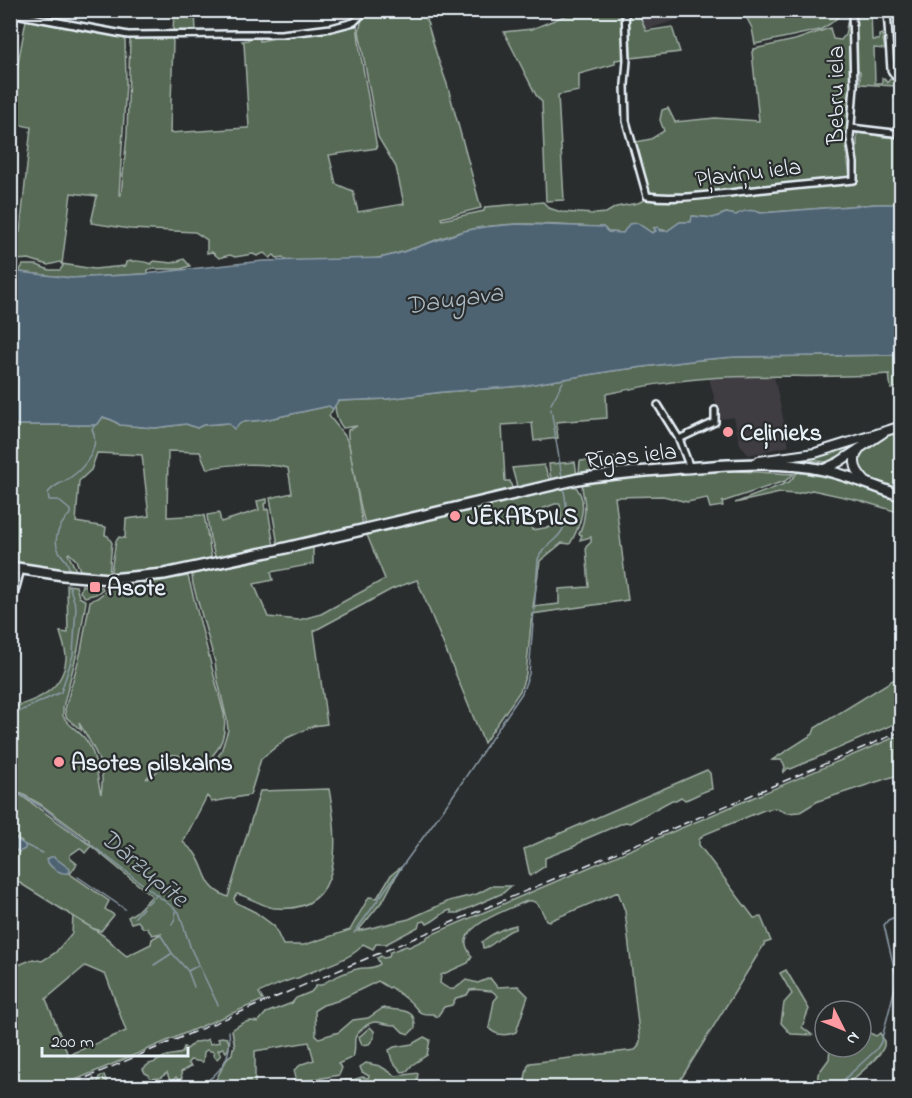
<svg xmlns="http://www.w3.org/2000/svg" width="912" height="1098" font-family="'Indie Flower',sans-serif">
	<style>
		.built { fill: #3f3d42 }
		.green { fill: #576a54; stroke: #a0aea6; stroke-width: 1.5; fill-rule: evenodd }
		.water { fill: #4e6372; stroke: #8c9ca8; stroke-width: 1.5 }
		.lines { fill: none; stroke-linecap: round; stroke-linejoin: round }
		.stream { stroke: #8c9ca8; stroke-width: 1.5 }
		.street-casing { stroke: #e8f1f8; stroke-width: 10 }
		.secondary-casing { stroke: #e8f1f8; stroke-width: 12 }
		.highway-casing { stroke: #e8f1f8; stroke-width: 14 }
		.street { stroke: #2a2d2e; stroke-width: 5 }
		.secondary { stroke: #2a2d2e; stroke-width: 8 }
		.highway { stroke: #2a2d2e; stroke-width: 9 }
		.rail { stroke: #e8f1f8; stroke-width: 1.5; stroke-dasharray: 9 4.5; stroke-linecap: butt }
		.poi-dot { fill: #ff9aa2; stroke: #2a2d2e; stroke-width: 2 }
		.labels { text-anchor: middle; stroke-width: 4.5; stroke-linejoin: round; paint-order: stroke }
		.street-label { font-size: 24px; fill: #e8f1f8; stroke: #2a2d2e }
		.poi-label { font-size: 24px; font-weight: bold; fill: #e8f1f8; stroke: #2a2d2e; text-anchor: start }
		.water-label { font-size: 26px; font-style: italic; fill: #aab8c2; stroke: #2a2d2e }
	</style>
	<rect width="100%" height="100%" fill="#2a2d2e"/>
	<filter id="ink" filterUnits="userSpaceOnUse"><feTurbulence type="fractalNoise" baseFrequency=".0167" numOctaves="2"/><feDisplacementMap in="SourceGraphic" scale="12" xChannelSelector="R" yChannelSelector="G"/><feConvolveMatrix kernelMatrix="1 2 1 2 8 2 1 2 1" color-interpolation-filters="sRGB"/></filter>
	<g filter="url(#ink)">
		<g class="built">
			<path d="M625,10L704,11L629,35Z"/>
			<path d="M774,376L789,446L748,455L740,444L734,417L720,419L709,378Z"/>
		</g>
		<g class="green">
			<path d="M579,10L638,11L646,31L672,27L680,52L615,60V64L579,74V91L558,95L564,200L546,201L542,102L536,95L504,32L532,29Z"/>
			<path d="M55,11H79C72,18 64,20 54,20Z"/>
			<path d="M174,11H195L196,31L173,32Z"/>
			<path d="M376,11H424L437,56L447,84L481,208L441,218L442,220L484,211L485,207L543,202L549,208L561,212L595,214L606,213L616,207L638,203L648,198L673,199L678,202L686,199L855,182L857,175V131L883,137L901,138V204H876L761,213C752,209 745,210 736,215L726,213L713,218L693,216L691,222H680L667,231L654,228L656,231L652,233L637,223L623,233L608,232L603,227C564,226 523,221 484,227C448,232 417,250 383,257C352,263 317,260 286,261L283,257L277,258L274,255L270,258L264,253L257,256L253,254L235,257L230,255L219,258L212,252L207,253V240L195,232L130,229L91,223L97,196L71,193L62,264L94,269L125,266L126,262C133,260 144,261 151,264L154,261L172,263L184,259L190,266L181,269H151L148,270V274H144L71,278L19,272L23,265H37L49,270H60L63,266L60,262L48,265L29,259L16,260L15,265L11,262L12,231L20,232L31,127L11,123L10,68L17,69L26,20L125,38L126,83L119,195H121L127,135L130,40L132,37H172L173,42L170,133L246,128H249L244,43L242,41L248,40L251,37L259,36L260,41L275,38L276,36L357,23L360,51L377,148L329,155L336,184L353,191L358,212L404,204L396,167L378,137L359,31L362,19Z"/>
			<path d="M743,11H845L830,24L820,30L755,44L752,28Z"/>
			<path d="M861,11H871L872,40H879V35L882,34L885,49L874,48L875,83H882V78H884L887,83L890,79L900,82L901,97L895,98V86L860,84V71L857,70L856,15L860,14Z"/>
			<path d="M849,13L851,61L850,112L847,132L844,133L850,177L671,195L648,194L636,142L651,139L664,131L660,120L662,110L668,108L675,122L715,118L759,121L752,52L754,49L795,40L830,28L833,39L841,40L845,35Z"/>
			<path d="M901,355V387L891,389L889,374C829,379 770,374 710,378C675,380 640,387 606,394L607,418L556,422L558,438L534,441L532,423L502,425L505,481H510L513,491L366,525C362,518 346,437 348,430L357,426L343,428C338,422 335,413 335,404L338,401L387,399L443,392L522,386L612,371L699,360L734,357Z"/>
			<path d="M329,406L333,409L329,416L345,436L349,445L363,526L278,545L270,498L292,493L288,468C265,463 229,463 207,469L200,452L168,451L167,517L204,515L212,561L154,572L113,575L111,571L116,541L119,537L125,538L126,519L149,516L142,455L97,453L91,470L79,481L76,522L106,527L105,535L108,536L112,543L109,574L81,573L76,560L69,553L68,554L76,570L73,572L22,563V564L11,562V425H95L102,417L112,420L120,425L155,428L186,424L197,428L203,425L228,423L234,428L242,422L264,420Z"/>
			<path d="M901,429V491L866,477L856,465L861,451L883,437Z"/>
			<path d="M865,441L832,463L811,460L812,457Z"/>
			<path d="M622,457V470H602V466L608,458Z"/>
			<path d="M591,460L593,472L579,474L580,461Z"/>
			<path d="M575,462L577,475L552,481L550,474L549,464Z"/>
			<path d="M544,465L550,481L518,490L512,468Z"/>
			<path d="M737,469L738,471L794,474L785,481L722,502L723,506L710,508L707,498L687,502L663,496L615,497L628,600L532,614L526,674L520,691L484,743L417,580L392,589L314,631L327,724L313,726L287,738L261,759L250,795L212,802L207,796L183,842C186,845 191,849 194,852C208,871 202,887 228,897L260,791L329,789C338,836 346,915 275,908C268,908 250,898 241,895L237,894L234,898L235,902L255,912L274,926L283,945H304L350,930L369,897L377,898L391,875L401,867L384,899L358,931L409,919L449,901L477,894L492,886H511L503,893L458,913H451V910C442,912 437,920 427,924L425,921L420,922L418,927L386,944H376L373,949L363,944C355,959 314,969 298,978C293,978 264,990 259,993L263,1000L59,1087L11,1088V968L33,959L42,961L55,953L72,933L73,916C82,923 93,928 101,934C111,940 117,950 127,956L151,944L152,939L162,933L152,935L147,928H143L138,921L131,923L128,917L136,912L152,896L91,846L85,853L80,848L70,855V858L77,864L70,874L109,901L105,909L114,915L101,931L92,928L10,877L11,847L19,852L22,842L11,835V790L16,792L90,845V841L40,804L11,788V708C38,700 63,690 66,659C67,653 62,639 60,632L68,633L67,585L76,586L79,597L86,601L78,649L63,707V716C68,726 80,731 86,740C98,756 96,777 101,794C106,764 94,748 79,723L81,730L66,717L65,709L81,651L90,601L97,598L110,588L133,586L188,576L224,714C226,729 224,743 213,755L214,757C199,782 188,751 171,755C161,758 153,772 146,779L151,777L170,758C183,758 192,768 204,769L212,765L221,752L228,730L227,720L217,677L215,662L193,584L192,576L194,573L313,546V564L271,572L273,580L254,584L268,617L299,620L321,614L385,579L367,535L318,545L573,484C591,500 579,528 570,544L562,543L540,561L533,607L559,604V589L589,587L586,547L591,542V537L580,540L582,535L579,534C584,523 586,510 584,498C583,492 581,489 583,483L603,479ZM555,504H560L562,525L532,530L531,513ZM85,966L106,975L126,1031L68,1055L46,999Z"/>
			<path d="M798,472L835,479L901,501V513L858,500L812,490L796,494L780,493L735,503L789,482Z"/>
			<path d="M267,499V503L264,504L265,510L268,509L274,547L216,560L210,538L207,515L219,513L221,522L259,510L257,501Z"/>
			<path d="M82,585L98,589V587H102L103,589L96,594L85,597L80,592Z"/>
			<path d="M901,675V721L791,769L788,768L783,773L785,767C782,757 780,761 772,760L813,734L815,728Z"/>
			<path d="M900,735L899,745H901V774L818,801L800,812L787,813L775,808L764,810L703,835L699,840V845L754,918L761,917L771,941L765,943L676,1087H523L528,1065L530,1063L635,1050L638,1047L640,1041L625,911L618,892L549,921L546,920C542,911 538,899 527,901C512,908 463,924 466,944C466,948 470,953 472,957L468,963L441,975L440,983C454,994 454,989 466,980L478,983L490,978L497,987L518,986L528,996L516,1032C507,1036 495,1036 489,1028L494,1001L498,996L492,991C484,991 478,988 470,990L467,995L456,998L452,1005L444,1007L437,1017L433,1014C415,1015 420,1009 408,1000C402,995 397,992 391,987L389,988L378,981L337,1001L323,1005L315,1010L316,1036L319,1038L339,1032L353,1020L368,1018L383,1008C399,1012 416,1006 415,1028L409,1034L403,1032L396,1025C380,1026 376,1015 361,1030C358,1033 357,1033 355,1038C354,1044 356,1050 353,1057L338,1064L342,1068L339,1075L306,1081L305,1087H285L296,1078L294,1070L302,1064L314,1060L309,1042L255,1051V1087H212L228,1057L232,1054L233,1048L235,1047L232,1030C240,1024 247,1019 258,1022L266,1013L292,1003L296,998L311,992L317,985H322C326,980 349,971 357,969C367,966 369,971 380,964L377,958L381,956L383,958L389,957L390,952L406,946L409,947L426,939L428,936Z"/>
			<path d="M707,770L710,773L712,789C702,791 695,797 685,800L681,797L676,800H672L630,823L625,822L583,840L575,846L545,858V866L530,876L524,849Z"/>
			<path d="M516,925L515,929C502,932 493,948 483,948L482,942C489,935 505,927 516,925Z"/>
			<path d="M786,970L809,1009L802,1027L812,1035L791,1034L781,1023L784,1003L792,994L780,973Z"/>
			<path d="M370,1027L374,1031V1038L369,1044L362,1045L359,1037Z"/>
			<path d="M861,1029L876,1036L880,1033C883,1037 885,1041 884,1046C880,1059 853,1079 843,1087H817L818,1074L829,1059L830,1047H861Z"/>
			<path d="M221,1037L227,1038C230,1043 230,1048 226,1052L223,1048L218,1050L221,1055L217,1059L213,1055L214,1052L207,1050L204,1052L203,1062L190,1060L188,1063L191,1066L181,1072L182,1078L178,1080L176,1077L174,1079L173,1087L168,1083L169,1078L167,1073L160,1078L150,1079L149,1075L145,1073L143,1069L149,1064C158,1063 160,1057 167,1056C173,1054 177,1055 182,1053L184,1047L187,1049L195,1042L204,1041L208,1039L210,1044L220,1042L218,1039Z"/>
			<path d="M424,1037L430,1040L427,1055L412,1065L407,1071L402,1072L392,1061L389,1050L394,1047L412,1044Z"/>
			<path d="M366,1063L380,1066L396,1076L418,1073L417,1081L413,1087H335L345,1080H353L362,1077L368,1078L369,1076L362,1072L360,1067Z"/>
			<path d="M104,1075L109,1087H82L87,1086L93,1078L95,1081L93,1084L98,1082L99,1077Z"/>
		</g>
		<g class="water">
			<path d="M876,204H901V355L734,357L699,360L612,371L522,386L443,392L387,399L338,401L333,409L329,406L264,420L242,422L234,429L228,423L203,425L197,428L186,424L155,428L120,425L112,420L103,417L98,424L95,425H11V271L71,278L144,274L263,261L380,258L400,253L464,231L484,227L518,224L603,227L608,232L623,233L629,224L637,223L652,233L656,231L654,228L658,227L661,231H667L680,222H691L692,216L713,218L726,213L736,215C745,210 752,209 761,213Z"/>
			<path d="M10,835L25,845V849L19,852L11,847Z"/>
			<path d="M50,857H54L70,869L69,873C61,875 49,867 47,860Z"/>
		</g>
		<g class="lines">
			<g class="stream">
				<path d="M551,404L563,382"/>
				<path d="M551,409L562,477"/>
				<path d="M69,569C69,562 64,559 60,553C51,539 60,524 70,514V510L58,500H49L48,493C53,485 63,483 71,477C85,467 101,447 92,429L95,425"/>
				<path d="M10,716L61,692L73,655L76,607L69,585"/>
				<path d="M10,789L42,807L179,912L191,949L218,1005"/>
				<path d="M10,814L19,795"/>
				<path d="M25,845L43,853"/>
				<path d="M78,877L125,909"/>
				<path d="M147,904L157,895"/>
				<path d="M135,917L143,908"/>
				<path d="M172,924L175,919V911"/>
				<path d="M354,933L450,800L522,693L529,674L538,559C541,551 547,546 554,540C571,525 567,510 564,490"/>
				<path d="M160,934L172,953L188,971L199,965"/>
				<path d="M154,965L171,954"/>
				<path d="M188,971L194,987"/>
				<path d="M198,1088C220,1073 233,1059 229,1031"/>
				<path d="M835,1088L876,1050L881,1042L897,980L884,925L888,920L902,914"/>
			</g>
			<g class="street-casing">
				<g id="street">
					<path d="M625,10L627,60L625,85L626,121L647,196C674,200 702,195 730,193C771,188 812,184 854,180V163L850,138L854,86L852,10"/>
					<path d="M887,10L891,70L895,76L902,77"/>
					<path d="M10,13L128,35L241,34H281L331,28L354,22L366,10"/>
					<path d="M851,128L902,134"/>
					<path d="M658,405L679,439L690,468"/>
					<path d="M679,439L715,422V410"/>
					<path d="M10,610L21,569"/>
				</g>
			</g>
			<g class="secondary-casing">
				<g id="secondary">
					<path d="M859,449C850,463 857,472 867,483"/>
					<path d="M759,461L815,453L902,426"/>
					<path d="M822,470L839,462L883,433"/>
				</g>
			</g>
			<g class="highway-casing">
				<path id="highway" d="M10,567L63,575L110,579L164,574L277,550L578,479C613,473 648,471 683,468C730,465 777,460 824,470C850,476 876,487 902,496"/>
			</g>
			<use href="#street" class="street"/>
			<use href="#secondary" class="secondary"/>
			<use href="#highway" class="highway"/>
			<path class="rail" d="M62,1088L902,731"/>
		</g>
	</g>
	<g class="poi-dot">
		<circle cx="728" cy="432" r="6"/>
		<circle cx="455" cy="516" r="6"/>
		<rect x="89" y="581" width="12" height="12" rx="3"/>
		<circle cx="59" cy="762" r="6"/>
	</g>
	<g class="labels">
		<g class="street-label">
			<text transform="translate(835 95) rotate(-90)" y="8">Bebru iela</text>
			<text transform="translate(748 172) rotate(-7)" y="8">Pļaviņu iela</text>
			<text transform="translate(631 455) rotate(-6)" y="8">Rīgas iela</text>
		</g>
		<g class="poi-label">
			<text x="740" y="440">Ceļinieks</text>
			<text x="467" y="524">JĒKABPILS</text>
			<text x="107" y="595">Asote</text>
			<text x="71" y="770">Asotes pilskalns</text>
		</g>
		<g class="water-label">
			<text transform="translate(454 298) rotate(-8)" y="9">Daugava</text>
			<text transform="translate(145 867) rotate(40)" y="9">Dārzupīte</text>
		</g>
	</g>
	<rect width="912" height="1098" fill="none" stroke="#2a2d2e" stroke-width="36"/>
	<rect x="18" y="18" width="876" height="1062" fill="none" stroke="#e8f1f8" stroke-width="2" filter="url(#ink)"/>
	<g transform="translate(843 1029) rotate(133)"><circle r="28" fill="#2a2d2e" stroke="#767b7f" stroke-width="1.5"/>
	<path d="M0-4.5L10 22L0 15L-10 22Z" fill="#ff9aa2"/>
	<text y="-9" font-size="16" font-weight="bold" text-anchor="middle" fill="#e8f1f8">N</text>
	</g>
	<path d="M42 1047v9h146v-9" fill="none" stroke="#e8f1f8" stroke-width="3"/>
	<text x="51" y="1047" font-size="18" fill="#e8f1f8" stroke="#2a2d2e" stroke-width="4.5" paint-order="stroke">200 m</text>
</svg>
